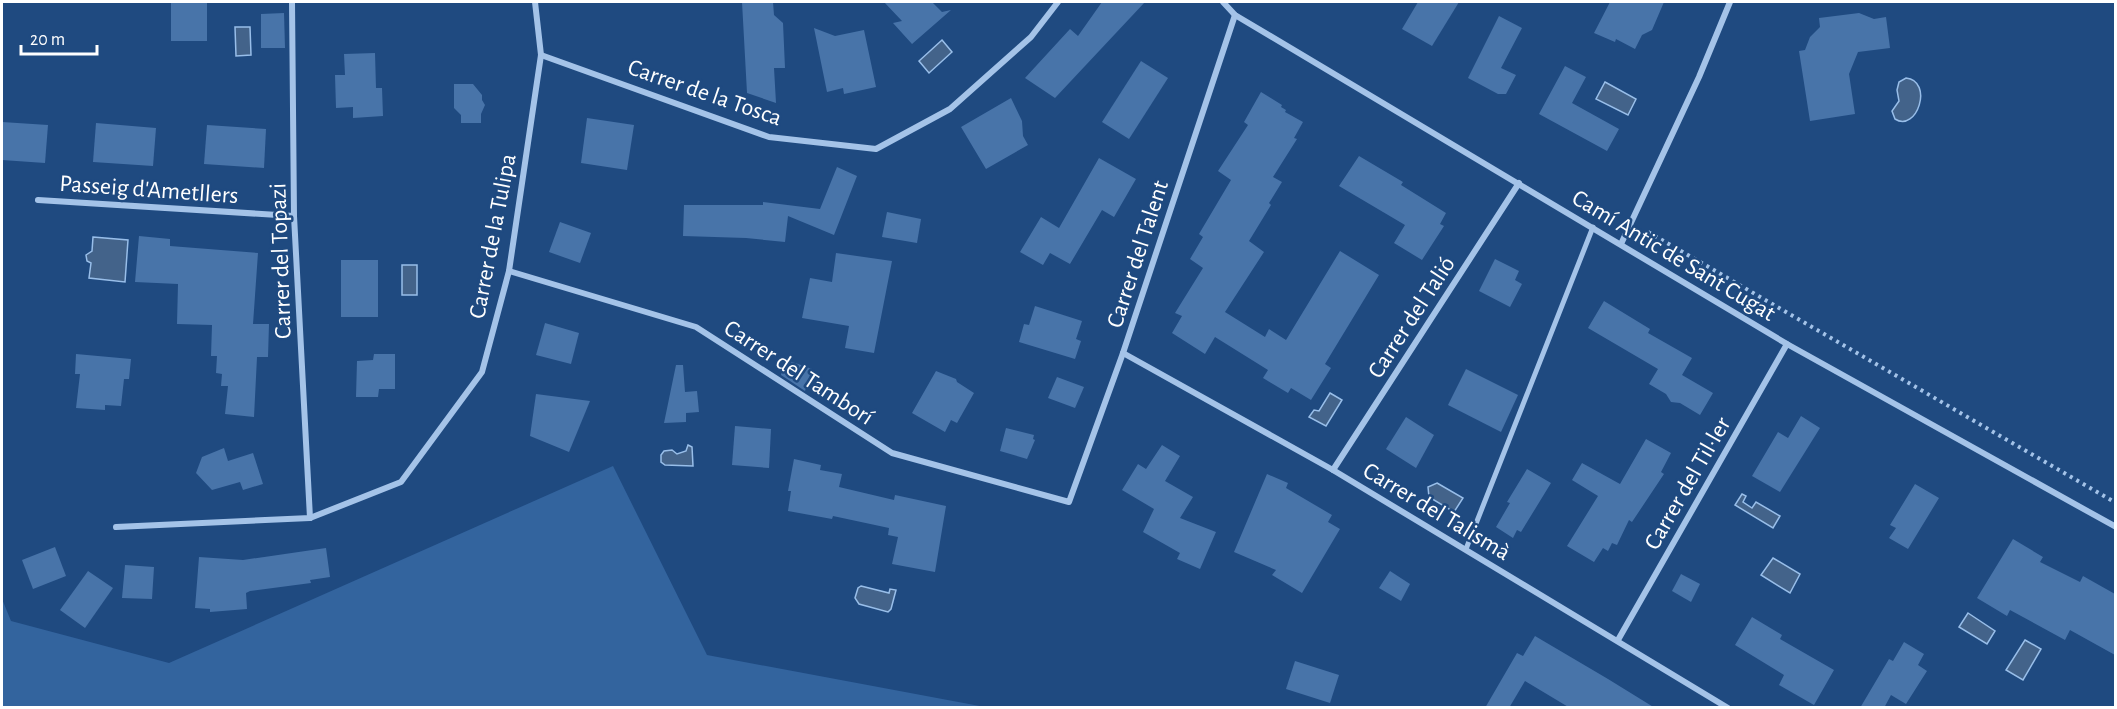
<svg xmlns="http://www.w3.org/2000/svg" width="2117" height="709" font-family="'Alegreya Sans',sans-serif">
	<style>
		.green { fill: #33649e }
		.water { fill: #43638a; stroke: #98bee9; stroke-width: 1.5 }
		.building { fill: #4874a9 }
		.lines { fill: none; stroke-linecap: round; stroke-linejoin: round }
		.path { stroke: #a4c3e8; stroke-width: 4; stroke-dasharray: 3 4.5; stroke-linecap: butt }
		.pedestrian { stroke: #a4c3e8; stroke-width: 5 }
		.minor { stroke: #a4c3e8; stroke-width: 6 }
		.labels { text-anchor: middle; stroke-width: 5; stroke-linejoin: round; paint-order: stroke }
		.street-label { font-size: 24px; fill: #fff; stroke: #1f4a80 }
	</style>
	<rect width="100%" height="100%" fill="#1f4a80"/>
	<path class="green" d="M613,466L707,655L985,707H2V599L11,621L169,663Z"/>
	<g class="water">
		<path d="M235,27H250L251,55L236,56Z"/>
		<path d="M942,40L952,52L929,73L919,61Z"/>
		<path d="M1906,78C1934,81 1917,133 1895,119L1892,111L1899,101L1897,90L1899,82Z"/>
		<path d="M1605,82L1636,99L1628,115L1596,99Z"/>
		<path d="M93,237L128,240L125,282L89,278L91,263L87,261L86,255L92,251Z"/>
		<rect x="402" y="265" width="15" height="30"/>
		<path d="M1330,393L1342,400L1326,426L1309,417L1314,410L1319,411Z"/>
		<path d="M688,445L692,447L693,466L665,465L661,462V455L664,451L672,450L677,454L686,451Z"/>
		<path d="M1437,483L1463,498L1454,512L1429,497L1428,487Z"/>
		<path d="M1742,494L1746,496L1743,502L1752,508L1756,502L1780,516L1773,528L1735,505Z"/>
		<path d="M1773,558L1800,574L1790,593L1761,575Z"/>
		<path d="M861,586L889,593L890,589L896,590L891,609L888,612L859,604L855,598L858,588Z"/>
		<path d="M1968,613L1995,631L1987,644L1959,627Z"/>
		<path d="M2025,640L2041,649L2023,680L2006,670Z"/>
	</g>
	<g class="building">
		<rect x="171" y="2" width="36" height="39"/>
		<path d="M742,2H773L774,15L783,23L785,68H774L776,103L747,93Z"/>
		<path d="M884,2H932L942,12L951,10L912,44L893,23L902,21Z"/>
		<path d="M1102,2H1145L1055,98L1025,78L1070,29L1078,36Z"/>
		<path d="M1418,2H1459L1432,46L1402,29Z"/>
		<path d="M1610,2H1664L1652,30L1642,35L1635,49L1616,39L1615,42L1594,33Z"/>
		<path d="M284,13L285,48H261V14Z"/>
		<path d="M1859,13L1874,19L1886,17L1890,48L1858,52L1849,74L1855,114L1810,121L1799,51L1805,50L1810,37L1820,27L1819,18Z"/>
		<path d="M1499,16L1522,28L1501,68L1516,75L1506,94H1498L1468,78Z"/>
		<path d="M814,28L835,36L864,30L876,87L844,94L843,88L827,92Z"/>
		<path d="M375,53L376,88H382L383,116L353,118V107L336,108L335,75H345L344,54Z"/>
		<path d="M1141,61L1168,78L1129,139L1102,122Z"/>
		<path d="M1565,66L1586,77L1572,103L1619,129L1607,151L1539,114Z"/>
		<path d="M454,84H473L482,95V100L485,105L481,114V123H461V115L454,108Z"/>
		<path d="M1261,92L1282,105L1281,107L1286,110L1285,112L1303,122L1294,138L1297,139L1273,177L1282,182L1269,203L1271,205L1249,241L1264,252L1225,312L1265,337L1269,329L1286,340L1340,251L1379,275L1325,364L1331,368L1311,400L1291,388L1288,393L1263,378L1268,370L1215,337L1205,354L1172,333L1182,316L1175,313L1203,268L1190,259L1203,237L1199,234L1231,180L1218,171L1248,125L1244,122Z"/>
		<path d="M1011,98L1022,121L1023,136L1028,145L986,169L961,127Z"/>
		<path d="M587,118L634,125L627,170L581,163Z"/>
		<path d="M2,122L48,125L45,163L2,160Z"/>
		<path d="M96,123L156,128L153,166L93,162Z"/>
		<path d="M207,125L266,129L264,168L204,164Z"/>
		<path d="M1359,156L1403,182L1401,185L1446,213L1440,224L1444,226L1422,260L1394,243L1405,225L1339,186Z"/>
		<path d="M1099,158L1136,179L1114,217L1102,210L1070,264L1050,253L1043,265L1020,252L1041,217L1059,228Z"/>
		<path d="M837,167L857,176L834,235L788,216L785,242L746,238L683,236L684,205H763V202L820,209Z"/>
		<path d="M887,212L921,219L917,243L882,237Z"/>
		<path d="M560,222L591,233L580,263L549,252Z"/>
		<path d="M139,236L170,239V246L258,253L253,324H269L268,357H257L254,417L225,414L228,386H221L222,374L216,373L217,356H211L212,325L177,324L178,284L135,282Z"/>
		<path d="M836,253L892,261L874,353L845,348L849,326L802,318L810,278L832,282Z"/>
		<path d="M1495,259L1519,271L1515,280L1522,284L1510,307L1479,291Z"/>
		<rect x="341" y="260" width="37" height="57"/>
		<path d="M1604,301L1650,329L1648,333L1692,358L1682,375L1713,393L1700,415L1680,403L1671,402L1666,394L1649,384L1658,369L1588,328Z"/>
		<path d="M1035,306L1082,321L1076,339L1081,341L1075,359L1019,342L1024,324L1029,325Z"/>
		<path d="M545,323L579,333L571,364L536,355Z"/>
		<path d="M76,354L131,359L129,379H124L121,406L105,405V410L76,408L80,374H75Z"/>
		<path d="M374,354H395V389H379L378,397H356L357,361L373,360Z"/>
		<path d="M784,359L812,369L805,391L781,375Z"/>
		<path d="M676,365H683L685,392L697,391L699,412L686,413V422L664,423Z"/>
		<path d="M1466,369L1518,395L1501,432L1448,405Z"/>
		<path d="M936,371L956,379L957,382L974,393L957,423L951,420L945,432L912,413Z"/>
		<path d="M1057,377L1084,387L1075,408L1048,398Z"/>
		<path d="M536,394L590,401L569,452L530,436Z"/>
		<path d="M1801,416L1820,428L1780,492L1752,476L1778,432L1788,438Z"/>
		<path d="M1406,417L1434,435L1416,468L1386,449Z"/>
		<path d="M735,426L771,429L769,468L732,465Z"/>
		<path d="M1006,428L1034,435L1033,439L1035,440L1027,459L1000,451Z"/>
		<path d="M1646,439L1671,453L1661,472L1664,474L1632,522L1629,520L1617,545L1612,543L1608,551L1603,548L1594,562L1567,546L1598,496L1572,480L1582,463L1620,484Z"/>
		<path d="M1162,445L1180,456L1165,481L1193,497L1180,518L1216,532L1200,569L1177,559L1180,553L1143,532L1154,509L1122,490L1138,464L1146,469Z"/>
		<path d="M224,448L228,461L253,453L263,484L243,490L240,482L212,490L196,473L202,457Z"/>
		<path d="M794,459L821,465L820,470L842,474L839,487L894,500L895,495L946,506L935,572L892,564L898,537L888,535L889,528L833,516L832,519L788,511L791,491H788Z"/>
		<path d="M1527,469L1551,483L1521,532L1517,530L1513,538L1496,527L1510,503L1507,502Z"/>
		<path d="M1267,474L1288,483L1286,488L1332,515L1328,522L1340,529L1302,593L1272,575L1276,570L1234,552Z"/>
		<path d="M1915,484L1939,498L1908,549L1889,538L1896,528L1890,525Z"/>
		<path d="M2013,539L2043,557L2040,562L2080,582L2083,576L2115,594V655L2070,630L2065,640L2010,610L2007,616L1977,598Z"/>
		<path d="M55,547L66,576L33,589L22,560Z"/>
		<path d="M326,548L330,577L310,580L311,583L250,591L246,593L247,609L210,612V609L195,608L199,557L243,560Z"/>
		<path d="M125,565L154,567L152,599L122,598Z"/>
		<path d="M88,571L113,588L85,628L60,610Z"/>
		<path d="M1390,571L1410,584L1401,601L1379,588Z"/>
		<path d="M1681,574L1700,584L1691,602L1672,591Z"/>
		<path d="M1752,617L1782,635L1780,639L1834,670L1814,705L1779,685L1784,675L1735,645Z"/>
		<path d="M1535,636L1608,679L1655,708H1570L1525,681L1509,708H1485L1517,653L1523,656Z"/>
		<path d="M1904,642L1924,654L1918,665L1927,671L1906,704L1891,695L1884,708H1860L1889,659L1893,661Z"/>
		<path d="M1295,661L1339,675L1330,703L1286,689Z"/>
	</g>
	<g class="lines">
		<path class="path" d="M1648,232L2116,503"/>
		<path class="pedestrian" d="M1466,549L1593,227"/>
		<g class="minor">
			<path d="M292,2L294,216L310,518"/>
			<path d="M1223,2L1235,15L1787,344L2116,527"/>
			<path d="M541,55L769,137L876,149L950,109L1031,37L1058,2"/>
			<path d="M38,200L294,216"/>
			<path d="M1621,244L1699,77L1730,2"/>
			<path d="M509,271L696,327L892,453L1069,502L1123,353L1235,15"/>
			<path d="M1123,353L1333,470L1728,708"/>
			<path d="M1333,470L1519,183"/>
			<path d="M116,527L310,518L401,482L482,372L509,271L541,55L535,2"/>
			<path d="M1618,640L1787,344"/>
		</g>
	</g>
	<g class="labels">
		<g class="street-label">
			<text transform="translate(705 92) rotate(19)" y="8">Carrer de la Tosca</text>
			<text transform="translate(149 189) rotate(4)" y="8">Passeig d'Ametllers</text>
			<text transform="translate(492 236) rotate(-79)" y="8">Carrer de la Tulipa</text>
			<text transform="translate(1137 254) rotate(-72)" y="8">Carrer del Talent</text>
			<text transform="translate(1674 255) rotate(31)" y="8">Camí Antic de Sant Cugat</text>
			<text transform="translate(280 261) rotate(-92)" y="8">Carrer del Topazi</text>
			<text transform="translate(1411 317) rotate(-57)" y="8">Carrer del Talió</text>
			<text transform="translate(799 372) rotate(33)" y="8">Carrer del Tamborí</text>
			<text transform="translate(1687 483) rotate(-60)" y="8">Carrer del Til·ler</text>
			<text transform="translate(1437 511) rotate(31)" y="8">Carrer del Talismà</text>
		</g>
	</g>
	<rect width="2117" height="709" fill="none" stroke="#ffffff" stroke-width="6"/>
	<path d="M21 45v9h76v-9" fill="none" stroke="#ffffff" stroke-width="3"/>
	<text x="30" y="45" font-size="18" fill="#ffffff" stroke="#1f4a80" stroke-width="4.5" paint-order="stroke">20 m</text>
</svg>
